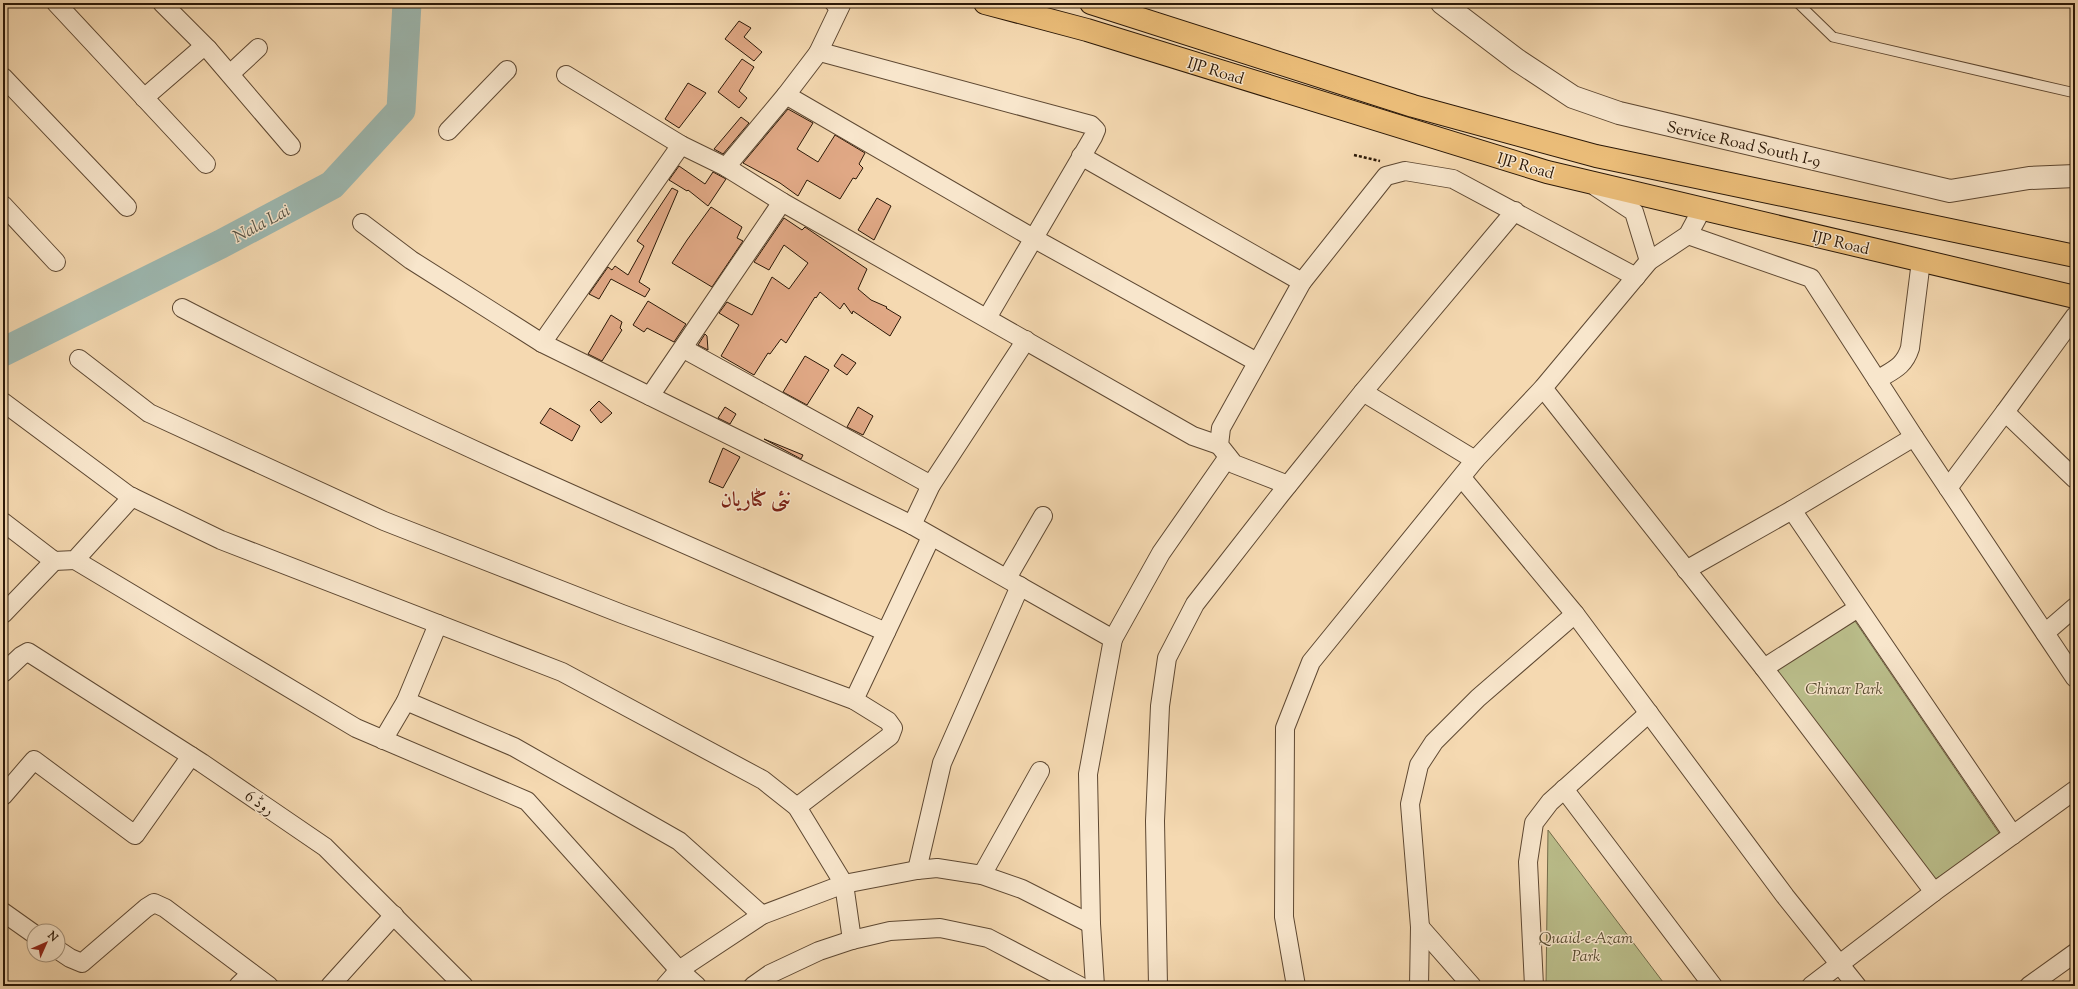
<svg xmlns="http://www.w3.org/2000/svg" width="2078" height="989" font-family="'Sorts Mill Goudy',Amiri,serif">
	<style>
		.green { fill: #bbbf8c; stroke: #736c4a }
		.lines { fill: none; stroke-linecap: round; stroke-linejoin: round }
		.river { stroke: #9db9b2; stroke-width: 29 }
		.building { fill: #e1a986; stroke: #2b1807 }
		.service-casing { stroke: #5e4832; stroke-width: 11 }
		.minor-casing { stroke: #5e4832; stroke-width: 20 }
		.tertiary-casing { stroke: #5e4832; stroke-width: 24 }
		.trunk-casing { stroke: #2b1807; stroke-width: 24 }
		.path { stroke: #2b1807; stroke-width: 2.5; stroke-dasharray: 3 2; stroke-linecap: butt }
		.service { stroke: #f8e6cc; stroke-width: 9 }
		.minor { stroke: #f8e6cc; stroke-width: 18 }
		.tertiary { stroke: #f8e6cc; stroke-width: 22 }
		.trunk { stroke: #eabc78; stroke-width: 22 }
		.labels { text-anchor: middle; stroke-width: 3; stroke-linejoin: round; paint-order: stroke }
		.street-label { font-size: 16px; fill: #2b1807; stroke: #f8e6cc }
		.park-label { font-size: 16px; font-style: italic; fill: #564a2f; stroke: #f8e6cc }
		.water-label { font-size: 17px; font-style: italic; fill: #535043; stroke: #f8e6cc }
		.district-label { font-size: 20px; font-weight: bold; fill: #7a1f14; stroke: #f8e6cc }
	</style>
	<rect width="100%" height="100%" fill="#f5d9b1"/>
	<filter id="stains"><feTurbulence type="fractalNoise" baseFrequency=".005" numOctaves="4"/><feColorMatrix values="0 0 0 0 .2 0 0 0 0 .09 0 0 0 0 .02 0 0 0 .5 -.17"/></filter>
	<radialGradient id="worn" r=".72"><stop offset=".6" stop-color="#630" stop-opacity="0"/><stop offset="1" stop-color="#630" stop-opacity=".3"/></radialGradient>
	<g class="green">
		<path d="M1855,621L2001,836L1934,880L1772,671Z"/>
		<path d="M1548,830L1666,986H1546Z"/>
	</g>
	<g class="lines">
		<path class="river" d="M3,352L221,244L332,185L401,110L407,3"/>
	</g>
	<g class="building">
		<path d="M739,21L751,28L744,37L762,52L754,61L725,39Z"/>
		<path d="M742,59L754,67L739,91L747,98L739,108L718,92Z"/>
		<path d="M688,83L706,93L679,128L665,119Z"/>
		<path d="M788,109L813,123L797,149L818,162L835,135L865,153L859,164L863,168L856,179L853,178L840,199L807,180L798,196L780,183L743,163Z"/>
		<path d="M741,117L749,123L723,154L714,149Z"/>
		<path d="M679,166L705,184L713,172L726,179L708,206L688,190L687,191L669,180Z"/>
		<path d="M672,188L678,191L639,282L650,289L645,297L611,279L599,299L589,294L608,267L612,270L615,266L628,275L644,246L637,241Z"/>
		<path d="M877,198L891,206L874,240L858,230Z"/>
		<path d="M711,207L742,227L737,238L743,241L712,287L672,263L687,240Z"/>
		<path d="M784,218L802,230L805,227L867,269L858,289L871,300L887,307L886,308L901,317L890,336L853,311L852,314L844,303L840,309L820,292L816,298L815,297L786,343L781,339L770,354L768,353L754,375L721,356L739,325L719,313L727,302L752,315L772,277L789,289L808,263L784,245L769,270L754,262Z"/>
		<path d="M648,301L686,324L674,342L647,328L644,332L633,325Z"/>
		<path d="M611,315L622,322L620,328L622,330L602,361L588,354Z"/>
		<path d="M705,334L707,336L708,350L698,345Z"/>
		<path d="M842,354L856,363L847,375L834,366Z"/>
		<path d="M805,356L829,370L807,405L783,392Z"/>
		<path d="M599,401L612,413L601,423L590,410Z"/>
		<path d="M725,407L736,414L730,424L718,418Z"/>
		<path d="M858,407L873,416L863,435L847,427Z"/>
		<path d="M550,408L580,426L572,441L540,423Z"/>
		<path d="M764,439L803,455L801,459Z"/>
		<path d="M723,448L740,457L723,488L709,482Z"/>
	</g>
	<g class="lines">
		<g class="service-casing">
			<path id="service" d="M1798,3L1833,37L2075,93"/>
		</g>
		<g class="minor-casing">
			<g id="minor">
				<path d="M56,3L206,164"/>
				<path d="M162,3L208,49"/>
				<path d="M818,53L841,5L834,3"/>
				<path d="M230,74L258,48"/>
				<path d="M566,75L681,145L726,167L782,202L1193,436L1219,445"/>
				<path d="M3,77L127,207"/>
				<path d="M144,98L203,47L208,49L291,146"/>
				<path d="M448,131L507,70"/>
				<path d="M1081,156L1302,282"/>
				<path d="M726,167L786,95"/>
				<path d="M1596,187L1634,212L1649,261"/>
				<path d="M3,205L56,262"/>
				<path d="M362,223L411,260L542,343L912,525L1113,639L1088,774L1091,924L1095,986"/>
				<path d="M1688,235L1811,278L1914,437L2075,678"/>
				<path d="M182,308C412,427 649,529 886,632"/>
				<path d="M2075,316L2005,412L2075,479"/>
				<path d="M987,318L1093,137L1096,130L1091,125L824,53H818L786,95L1033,238L1257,362"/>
				<path d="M542,343L681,145"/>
				<path d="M684,349L931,485"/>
				<path d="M79,359L149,413L384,521L622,614L854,700L888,721L893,728L890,736L797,807"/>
				<path d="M1877,380C1893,370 1904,367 1910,348L1921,261"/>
				<path d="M1543,388L1764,668L1934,892"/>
				<path d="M1363,392L1475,460"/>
				<path d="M650,396L782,202"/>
				<path d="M3,402L128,495L221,540L562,672L763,780L797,807L844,884L852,940"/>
				<path d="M1462,478L1575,614L1785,896L1857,986"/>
				<path d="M1288,485L1234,464L1219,445L1221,428L1302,282L1386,176L1405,171L1453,179L1636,277"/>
				<path d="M1948,488L2005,412"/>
				<path d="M1792,510L2013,835"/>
				<path d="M3,522L54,561L75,560L132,497"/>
				<path d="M912,525L931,485L1026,340"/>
				<path d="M75,560L356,728L527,801L679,970L697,986"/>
				<path d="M1686,570L1792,510L1914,437"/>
				<path d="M1007,578L1043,516"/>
				<path d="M3,614L54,561"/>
				<path d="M2045,633L2075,607"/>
				<path d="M1113,639L1161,553L1228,457"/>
				<path d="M1764,668L1858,608"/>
				<path d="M3,673L21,656L28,652L202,763L325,847L464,986"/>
				<path d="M854,700L931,537"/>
				<path d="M406,701L514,747L679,841L762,915"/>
				<path d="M383,740L406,701L438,624"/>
				<path d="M1564,789L1713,986"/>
				<path d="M3,796L34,760L135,835L191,756"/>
				<path d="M917,870L942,763L1020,586"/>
				<path d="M982,875L1040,771"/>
				<path d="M3,912L34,934"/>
				<path d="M1420,927L1472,986"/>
				<path d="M58,950L70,958L82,963L146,908L154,903L165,908L269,986"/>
				<path d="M238,986L251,973"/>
				<path d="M330,986L394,915"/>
				<path d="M665,986L679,970L762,915L844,884L917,870L937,868L982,875L1022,889L1091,924"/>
				<path d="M753,986L770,974L819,951L852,940L890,931L940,928L988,938L1080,986"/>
				<path d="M1158,986L1155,821L1160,706L1167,658L1195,604L1280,495L1363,392L1515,211"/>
				<path d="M1296,986L1284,917L1285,728L1311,662L1475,460L1543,388L1649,261L1688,235L1702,209"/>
				<path d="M1419,986L1420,927L1410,804L1419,765L1434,742L1478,698L1575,614"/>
				<path d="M1534,986L1528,862L1534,823L1550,802L1649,713"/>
				<path d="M1811,986L1934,892L2075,790"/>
				<path d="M2029,986L2075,953"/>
			</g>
		</g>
		<g class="tertiary-casing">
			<path id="tertiary" d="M1442,3L1517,60L1573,97L1619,113L1950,191L2029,178L2075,176"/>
		</g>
		<g class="trunk-casing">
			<g id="trunk">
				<path d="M985,3L1087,30L1547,172L2075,297"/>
				<path d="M1091,3L1413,106L1596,156L2075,256"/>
			</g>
		</g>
		<path class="path" d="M1354,155L1380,161"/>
		<use href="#service" class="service"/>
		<use href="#minor" class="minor"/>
		<use href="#tertiary" class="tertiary"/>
		<use href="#trunk" class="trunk"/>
	</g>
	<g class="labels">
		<g class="street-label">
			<text transform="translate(1216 70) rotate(17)" y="6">IJP Road</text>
			<text transform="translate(1744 143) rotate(13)" y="6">Service Road South I-9</text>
			<text transform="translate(1526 165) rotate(16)" y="6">IJP Road</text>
			<text transform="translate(1841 242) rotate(13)" y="6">IJP Road</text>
			<text transform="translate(260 802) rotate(34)" y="6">روڈ 6</text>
		</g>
		<g class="park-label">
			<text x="1844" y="694">Chinar Park</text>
			<text x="1586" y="943">Quaid-e-Azam<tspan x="1586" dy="18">Park</tspan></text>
		</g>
		<g class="water-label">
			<text transform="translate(261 223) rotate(-28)" y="6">Nala Lai</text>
		</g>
		<g class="district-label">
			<text x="756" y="506">نئی کٹاریان</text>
		</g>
	</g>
	<rect width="2078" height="989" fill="none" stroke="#f5d9b1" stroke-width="16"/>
	<rect x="4" y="4" width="2070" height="981" fill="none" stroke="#2b1807" stroke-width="2"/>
	<rect x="8" y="8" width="2062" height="973" fill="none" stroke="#2b1807"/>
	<g transform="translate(46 943) rotate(45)"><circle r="19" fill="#f8e6cc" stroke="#a6947d"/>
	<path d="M0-3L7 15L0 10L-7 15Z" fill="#8f2418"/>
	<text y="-6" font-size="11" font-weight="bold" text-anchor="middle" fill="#2b1807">N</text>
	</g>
	<rect width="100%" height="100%" filter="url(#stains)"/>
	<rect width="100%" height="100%" fill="url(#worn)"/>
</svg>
